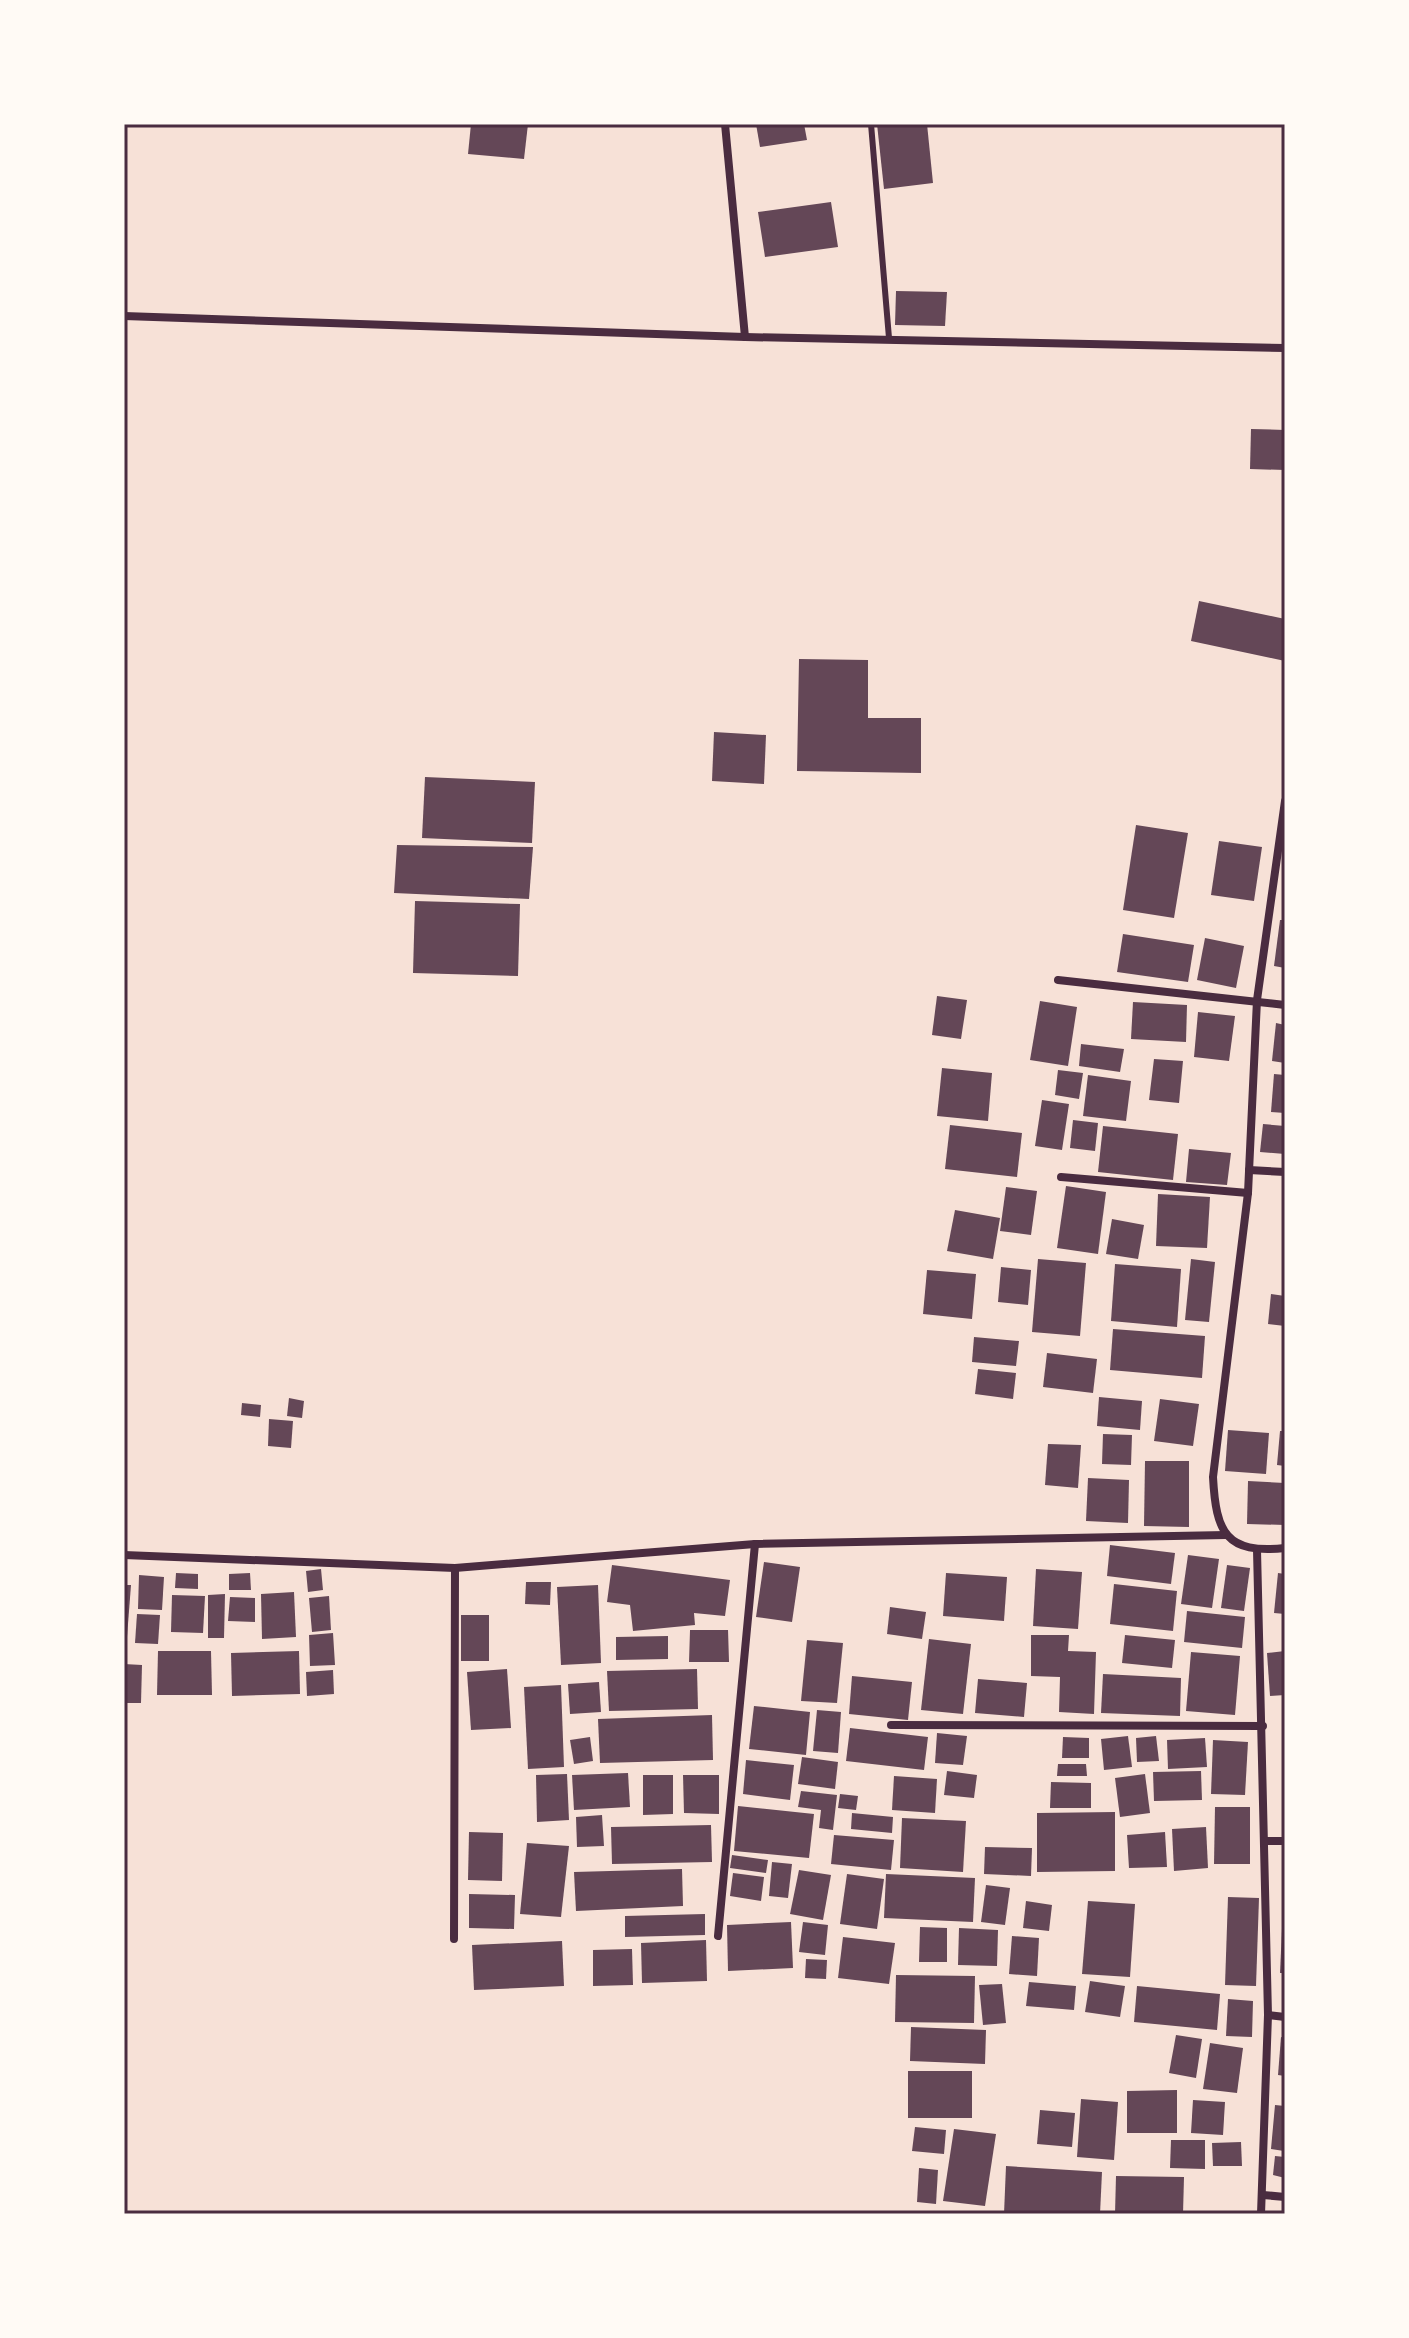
<svg xmlns="http://www.w3.org/2000/svg" width="1409" height="2338" font-family="Rubik,sans-serif">
	<style>
		.building { fill: #644757 }
		.lines { fill: none; stroke-linecap: round; stroke-linejoin: round }
		.service { stroke: #4a2c40; stroke-width: 6 }
		.minor { stroke: #4a2c40; stroke-width: 8 }
		.neatline { fill: none; stroke: #4a2c40; stroke-width: 3 }
	</style>
	<rect width="100%" height="100%" fill="#f7e1d7"/>
	<g class="building">
		<path d="M471,124H528L524,159L468,154Z"/>
		<path d="M756,124H804L807,140L760,147Z"/>
		<path d="M877,124H927L933,183L884,189Z"/>
		<path d="M831,202L838,247L765,257L758,212Z"/>
		<path d="M896,291L947,292L945,326L895,325Z"/>
		<path d="M1251,429L1285,430V470L1250,469Z"/>
		<path d="M1199,601L1285,619V661L1191,641Z"/>
		<path d="M799,659L868,660V718H921V773L797,771Z"/>
		<path d="M714,732L766,735L764,784L712,781Z"/>
		<path d="M425,777L535,782L532,843L422,838Z"/>
		<path d="M1136,825L1188,833L1174,918L1123,910Z"/>
		<path d="M1219,841L1262,847L1254,901L1211,895Z"/>
		<path d="M397,845L533,847L529,899L394,893Z"/>
		<path d="M415,901L520,904L518,976L413,973Z"/>
		<path d="M1280,920H1285V968L1274,966Z"/>
		<path d="M1123,934L1194,945L1188,982L1117,972Z"/>
		<path d="M1205,938L1244,946L1236,988L1197,980Z"/>
		<path d="M937,996L967,1000L961,1039L932,1035Z"/>
		<path d="M1040,1001L1077,1007L1068,1066L1030,1060Z"/>
		<path d="M1133,1002L1187,1005L1186,1042L1131,1039Z"/>
		<path d="M1198,1012L1235,1016L1229,1061L1194,1057Z"/>
		<path d="M1276,1023L1285,1025V1063L1272,1061Z"/>
		<path d="M1081,1044L1124,1049L1120,1072L1079,1066Z"/>
		<path d="M1154,1059L1183,1061L1179,1103L1149,1100Z"/>
		<path d="M942,1068L992,1073L988,1121L937,1116Z"/>
		<path d="M1058,1070L1083,1073L1079,1099L1055,1095Z"/>
		<path d="M1274,1074L1285,1075V1113L1271,1112Z"/>
		<path d="M1088,1075L1131,1081L1126,1121L1083,1116Z"/>
		<path d="M1042,1100L1069,1104L1062,1150L1035,1146Z"/>
		<path d="M1073,1120L1098,1123L1095,1151L1070,1148Z"/>
		<path d="M1263,1124L1285,1126V1154L1260,1152Z"/>
		<path d="M950,1125L1022,1133L1017,1177L945,1169Z"/>
		<path d="M1103,1126L1178,1134L1173,1180L1098,1172Z"/>
		<path d="M1189,1149L1231,1153L1227,1185L1186,1182Z"/>
		<path d="M1066,1186L1106,1192L1098,1254L1057,1248Z"/>
		<path d="M1006,1187L1037,1191L1031,1235L1000,1231Z"/>
		<path d="M1158,1194L1210,1197L1207,1248L1156,1246Z"/>
		<path d="M955,1210L1000,1218L993,1259L947,1251Z"/>
		<path d="M1112,1219L1144,1225L1138,1259L1106,1254Z"/>
		<path d="M1038,1259L1086,1263L1080,1336L1032,1332Z"/>
		<path d="M1191,1259L1215,1262L1209,1322L1185,1320Z"/>
		<path d="M1115,1264L1181,1269L1177,1327L1111,1321Z"/>
		<path d="M1001,1267L1031,1270L1028,1305L998,1302Z"/>
		<path d="M927,1270L976,1274L972,1319L923,1314Z"/>
		<path d="M1271,1294L1285,1296V1326L1268,1324Z"/>
		<path d="M1113,1329L1205,1336L1202,1378L1110,1370Z"/>
		<path d="M974,1337L1019,1341L1016,1366L972,1362Z"/>
		<path d="M1047,1353L1097,1359L1093,1393L1043,1387Z"/>
		<path d="M978,1369L1016,1373L1013,1399L975,1394Z"/>
		<path d="M1099,1397L1142,1401L1140,1430L1097,1426Z"/>
		<path d="M289,1398L304,1401L302,1418L287,1416Z"/>
		<path d="M1160,1399L1199,1404L1193,1446L1154,1441Z"/>
		<path d="M242,1403L261,1405L260,1417L241,1415Z"/>
		<path d="M269,1419L293,1421L291,1448L268,1446Z"/>
		<path d="M1228,1430L1269,1433L1266,1474L1225,1471Z"/>
		<path d="M1280,1431H1285V1466L1277,1465Z"/>
		<path d="M1103,1434L1132,1435L1131,1465L1102,1464Z"/>
		<path d="M1048,1444L1081,1445L1078,1488L1045,1485Z"/>
		<path d="M1145,1461H1189V1527L1144,1526Z"/>
		<path d="M1088,1478L1129,1480L1128,1523L1086,1521Z"/>
		<path d="M1248,1481L1285,1483V1525L1247,1524Z"/>
		<path d="M1110,1545L1175,1553L1171,1584L1107,1576Z"/>
		<path d="M1188,1555L1219,1559L1212,1608L1181,1604Z"/>
		<path d="M764,1562L800,1567L792,1622L756,1617Z"/>
		<path d="M612,1565L730,1580L725,1616L694,1613L695,1625L633,1631L630,1605L607,1602Z"/>
		<path d="M1227,1565L1250,1568L1244,1611L1221,1608Z"/>
		<path d="M321,1569L323,1590L308,1592L306,1571Z"/>
		<path d="M1036,1569L1082,1572L1078,1629L1033,1626Z"/>
		<path d="M176,1573L198,1574V1589L175,1588Z"/>
		<path d="M250,1573L251,1590H229V1574Z"/>
		<path d="M946,1573L1007,1577L1004,1621L943,1616Z"/>
		<path d="M1278,1573L1285,1574V1614L1274,1613Z"/>
		<path d="M139,1575L164,1577L162,1610L138,1609Z"/>
		<path d="M526,1582H551L550,1605L525,1604Z"/>
		<path d="M1114,1584L1177,1591L1173,1631L1110,1624Z"/>
		<path d="M124,1585H131L127,1637H124Z"/>
		<path d="M598,1585L601,1663L561,1665L557,1587Z"/>
		<path d="M294,1592L296,1637L262,1639L261,1594Z"/>
		<path d="M225,1594L224,1638H208V1595Z"/>
		<path d="M172,1595L205,1596L203,1633L171,1632Z"/>
		<path d="M329,1596L331,1630L312,1632L309,1598Z"/>
		<path d="M230,1597L255,1598V1622L228,1621Z"/>
		<path d="M890,1607L926,1612L922,1639L887,1634Z"/>
		<path d="M1187,1611L1245,1617L1242,1648L1184,1642Z"/>
		<path d="M137,1614L160,1615L158,1644L135,1643Z"/>
		<rect x="461" y="1615" width="28" height="46"/>
		<path d="M690,1630H728L729,1662H689Z"/>
		<path d="M333,1633L335,1665L310,1666L309,1635Z"/>
		<path d="M1031,1635H1069L1068,1651L1096,1652L1094,1714L1059,1712L1060,1677L1031,1676Z"/>
		<path d="M1125,1635L1175,1640L1172,1668L1122,1663Z"/>
		<path d="M668,1636V1659L616,1660V1637Z"/>
		<path d="M929,1639L971,1644L963,1714L921,1710Z"/>
		<path d="M807,1640L843,1643L837,1703L801,1701Z"/>
		<path d="M158,1651H211L212,1695H157Z"/>
		<path d="M299,1651L300,1694L232,1696L231,1653Z"/>
		<path d="M1285,1651V1695L1270,1696L1267,1653Z"/>
		<path d="M1191,1652L1240,1656L1235,1715L1186,1711Z"/>
		<path d="M124,1664L142,1665L141,1703H124Z"/>
		<path d="M507,1669L511,1728L471,1730L467,1672Z"/>
		<path d="M697,1669L698,1709L609,1711L607,1671Z"/>
		<path d="M333,1670L334,1694L307,1696L306,1672Z"/>
		<path d="M1103,1674L1181,1678L1180,1716L1101,1713Z"/>
		<path d="M852,1676L912,1682L908,1720L849,1714Z"/>
		<path d="M978,1679L1027,1683L1024,1717L975,1713Z"/>
		<path d="M599,1682L601,1712L570,1714L568,1684Z"/>
		<path d="M561,1685L564,1767L528,1769L524,1687Z"/>
		<path d="M754,1706L810,1712L806,1755L749,1749Z"/>
		<path d="M817,1710L841,1712L838,1753L813,1751Z"/>
		<path d="M712,1715L713,1760L600,1763L598,1719Z"/>
		<path d="M850,1728L928,1737L924,1770L846,1761Z"/>
		<path d="M937,1733L967,1736L963,1765L935,1763Z"/>
		<path d="M1128,1736L1132,1767L1104,1770L1101,1739Z"/>
		<path d="M1156,1736L1159,1761L1137,1762L1136,1738Z"/>
		<path d="M590,1737L593,1761L574,1764L570,1740Z"/>
		<path d="M1063,1737L1089,1738V1758H1062Z"/>
		<path d="M1205,1738L1207,1767L1168,1769L1167,1740Z"/>
		<path d="M1213,1740L1248,1742L1245,1795L1211,1794Z"/>
		<path d="M802,1757L838,1762L835,1789L798,1784Z"/>
		<path d="M746,1760L794,1765L790,1800L743,1794Z"/>
		<path d="M1058,1764H1086L1087,1776H1057Z"/>
		<path d="M947,1771L977,1775L974,1798L944,1795Z"/>
		<path d="M1201,1771L1202,1800L1154,1801L1153,1772Z"/>
		<path d="M628,1773L630,1807L574,1810L572,1775Z"/>
		<path d="M567,1774L569,1820L537,1822L536,1775Z"/>
		<path d="M1145,1774L1150,1813L1120,1817L1115,1778Z"/>
		<path d="M643,1775H673V1814L643,1815Z"/>
		<path d="M683,1775H719V1814L684,1813Z"/>
		<path d="M894,1776L937,1779L935,1813L892,1810Z"/>
		<path d="M1051,1782L1091,1783V1808H1050Z"/>
		<path d="M801,1791L837,1795L833,1830L819,1828L821,1810L798,1807Z"/>
		<path d="M840,1794L858,1796L856,1810L838,1808Z"/>
		<path d="M738,1806L814,1814L809,1858L734,1851Z"/>
		<path d="M1215,1807H1250V1864H1214Z"/>
		<path d="M1115,1812V1871L1037,1872V1813Z"/>
		<path d="M852,1813L893,1817L892,1833L851,1829Z"/>
		<path d="M602,1815L604,1846L577,1847L576,1817Z"/>
		<path d="M902,1818L966,1821L963,1872L900,1868Z"/>
		<path d="M711,1825L712,1862L612,1864L611,1827Z"/>
		<path d="M1206,1827L1208,1868L1174,1871L1172,1829Z"/>
		<path d="M469,1832L503,1833L502,1881L468,1880Z"/>
		<path d="M1165,1832L1167,1867L1129,1868L1127,1835Z"/>
		<path d="M834,1835L894,1840L891,1870L831,1864Z"/>
		<path d="M527,1843L569,1846L561,1917L520,1914Z"/>
		<path d="M985,1847L1032,1848L1031,1876L984,1874Z"/>
		<path d="M732,1855L768,1860L766,1873L730,1868Z"/>
		<path d="M772,1862L792,1864L788,1898L769,1896Z"/>
		<path d="M682,1869L683,1906L576,1911L574,1872Z"/>
		<path d="M799,1870L831,1875L823,1920L790,1914Z"/>
		<path d="M733,1873L764,1877L761,1901L730,1896Z"/>
		<path d="M847,1874L884,1879L877,1929L840,1924Z"/>
		<path d="M886,1874L975,1878L973,1922L884,1918Z"/>
		<path d="M986,1885L1010,1888L1005,1925L981,1922Z"/>
		<path d="M469,1894L515,1895L514,1929L469,1928Z"/>
		<path d="M1228,1897L1259,1898L1256,1986L1225,1985Z"/>
		<path d="M1026,1901L1052,1905L1049,1931L1023,1928Z"/>
		<path d="M1088,1901L1135,1904L1130,1977L1082,1974Z"/>
		<path d="M705,1914V1935L625,1937V1916Z"/>
		<path d="M791,1922L793,1968L728,1971L727,1925Z"/>
		<path d="M803,1922L828,1925L825,1955L799,1952Z"/>
		<path d="M920,1927L947,1928V1962H919Z"/>
		<path d="M959,1928L998,1930L997,1966L958,1965Z"/>
		<path d="M1282,1929H1285V1973H1280Z"/>
		<path d="M1012,1936L1039,1938L1037,1976L1009,1974Z"/>
		<path d="M843,1937L895,1943L889,1984L838,1978Z"/>
		<path d="M706,1940L707,1981L642,1983L641,1943Z"/>
		<path d="M562,1941L564,1986L474,1990L472,1945Z"/>
		<path d="M632,1949L633,1985L593,1986V1950Z"/>
		<path d="M806,1959L827,1960L826,1979L805,1978Z"/>
		<path d="M896,1975L975,1976L974,2023L895,2022Z"/>
		<path d="M1090,1981L1125,1986L1120,2017L1085,2012Z"/>
		<path d="M1029,1982L1076,1986L1074,2010L1026,2006Z"/>
		<path d="M1002,1984L1006,2023L983,2025L979,1985Z"/>
		<path d="M1137,1986L1220,1994L1217,2030L1134,2022Z"/>
		<path d="M1228,1999L1253,2001L1252,2037L1226,2036Z"/>
		<path d="M911,2027L986,2030L985,2064L910,2061Z"/>
		<path d="M1176,2035L1202,2039L1196,2078L1169,2073Z"/>
		<path d="M1281,2037L1285,2038V2076L1278,2075Z"/>
		<path d="M1210,2043L1243,2048L1237,2093L1203,2089Z"/>
		<rect x="908" y="2071" width="64" height="47"/>
		<path d="M1177,2090V2133H1127V2091Z"/>
		<path d="M1081,2099L1118,2102L1114,2160L1077,2157Z"/>
		<path d="M1193,2100L1225,2102L1223,2135L1191,2133Z"/>
		<path d="M1275,2105L1285,2106L1284,2151L1271,2149Z"/>
		<path d="M1040,2110L1075,2113L1072,2147L1037,2144Z"/>
		<path d="M915,2127L946,2130L944,2154L912,2151Z"/>
		<path d="M954,2129L996,2134L985,2206L943,2201Z"/>
		<path d="M1171,2140H1205V2169L1170,2168Z"/>
		<path d="M1241,2142L1242,2166H1213L1212,2143Z"/>
		<path d="M1275,2156L1285,2157V2178L1273,2175Z"/>
		<path d="M1006,2166L1102,2172L1100,2214H1004Z"/>
		<path d="M919,2168L938,2170L936,2204L917,2202Z"/>
		<path d="M1116,2176L1184,2177L1183,2214H1115Z"/>
	</g>
	<g class="lines">
		<path class="service" d="M871,124L889,338"/>
		<g class="minor">
			<path d="M725,124L745,337"/>
			<path d="M124,316L745,337L1285,348"/>
			<path d="M1285,801L1257,1000L1248,1193L1213,1477C1216,1533 1226,1554 1285,1548"/>
			<path d="M1058,980L1285,1005"/>
			<path d="M1249,1170L1285,1172"/>
			<path d="M1061,1177L1248,1193"/>
			<path d="M1257,1550L1268,2015L1261,2214"/>
			<path d="M124,1555L455,1568L755,1544L1226,1535"/>
			<path d="M891,1725L1263,1726"/>
			<path d="M1264,1841H1285"/>
			<path d="M718,1936L755,1544"/>
			<path d="M454,1939L455,1568"/>
			<path d="M1268,2015L1285,2017"/>
			<path d="M1263,2195L1285,2197"/>
		</g>
	</g>
	<rect width="1409" height="2338" fill="none" stroke="#fffaf5" stroke-width="252"/>
	<rect x="126" y="126" width="1157" height="2086" class="neatline"/>
</svg>
